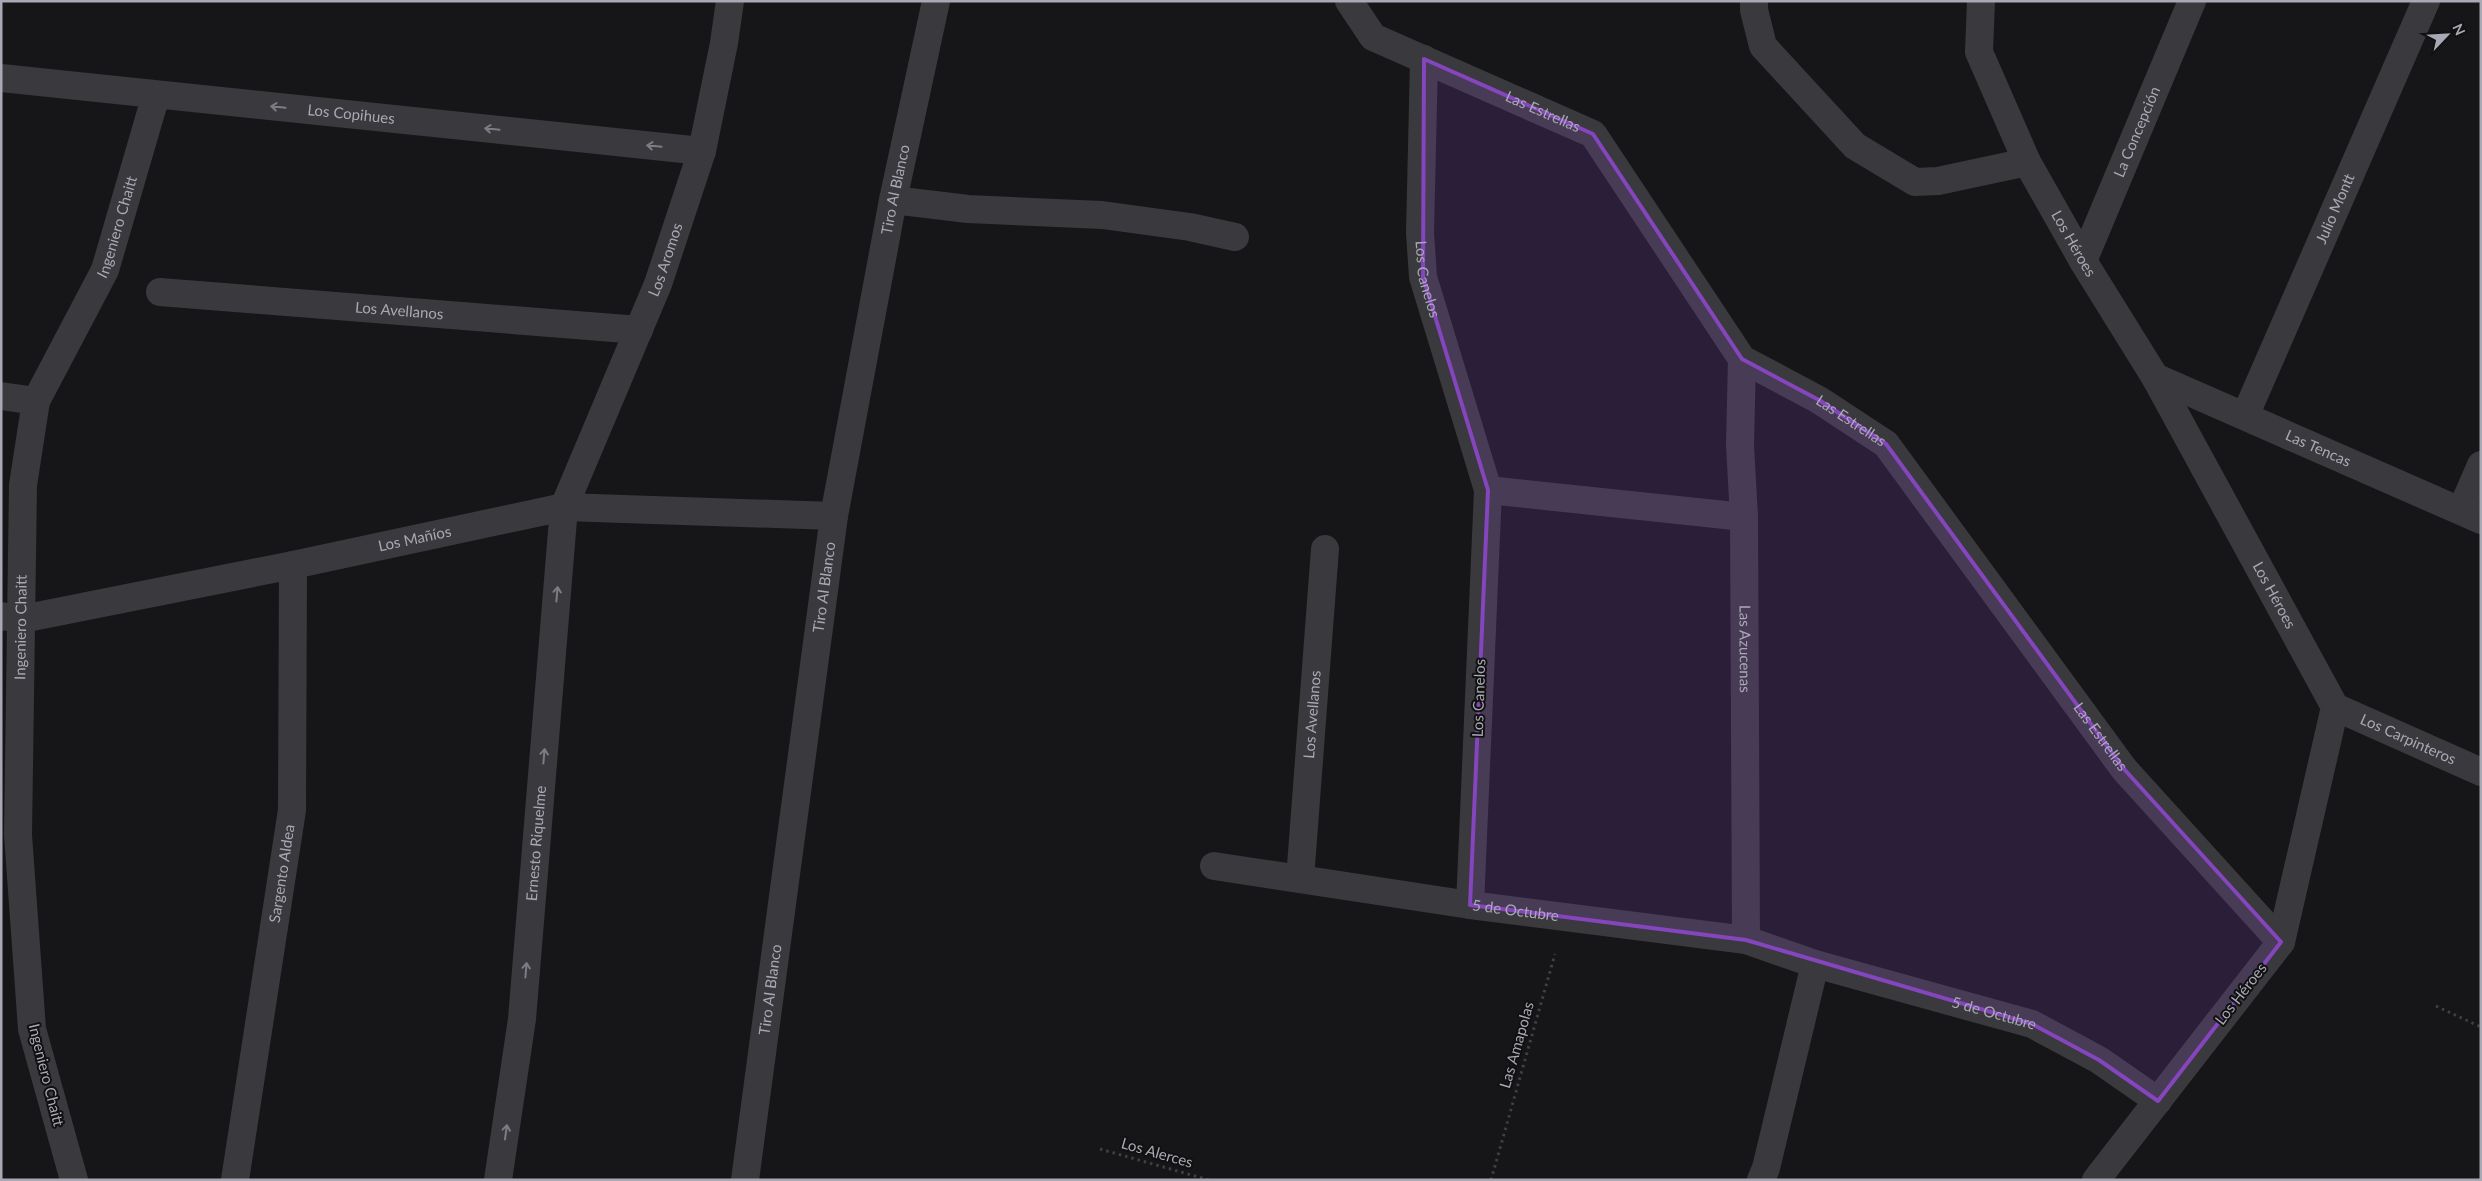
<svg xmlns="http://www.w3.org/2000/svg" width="2482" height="1181" font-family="Lato,sans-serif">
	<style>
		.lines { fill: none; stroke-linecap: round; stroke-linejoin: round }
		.path { stroke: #3f3f44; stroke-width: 3; stroke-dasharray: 2.5 4; stroke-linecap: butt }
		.street { stroke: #3a393d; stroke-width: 28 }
		.oneway { stroke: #7d7c85 }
		.marked { fill: #8445bd; fill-opacity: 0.2; stroke: #8445bd; stroke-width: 4; stroke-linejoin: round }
		.labels { text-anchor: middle; stroke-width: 4; stroke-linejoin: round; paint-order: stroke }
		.street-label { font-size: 15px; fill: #a9a9b5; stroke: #111112 }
	</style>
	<rect width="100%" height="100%" fill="#161517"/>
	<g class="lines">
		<g class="path">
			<path d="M2436,1006L2481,1027"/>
			<path d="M1100,1149L1209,1180"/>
			<path d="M1491,1180L1555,954"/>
			<path d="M2480,1180L2481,1179"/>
		</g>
		<g class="street">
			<path id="s1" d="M1349,1L1373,37L1593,134L1742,359L1819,400L1886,444L2124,769L2281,942"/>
			<path d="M1754,1V10L1763,46L1855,146L1915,182L1938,181L2027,162"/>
			<path id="s2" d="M1981,1L1979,52L2027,162L2083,261L2155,377L2335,707L2281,942L2096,1180"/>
			<path id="s3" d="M1424,59L1420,233L1423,277L1488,490L1470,905"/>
			<path id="s4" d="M1,78L702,151"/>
			<path d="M893,200L968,209L1102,215L1190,227L1235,237"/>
			<path id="s5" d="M2083,261L2192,1"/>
			<path id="s6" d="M160,292L639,330"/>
			<path id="s7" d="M1742,359L1740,445L1744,517L1746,940"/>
			<path id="s8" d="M2155,377L2481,520"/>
			<path d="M1,396L36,401"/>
			<path id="s9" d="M2245,416L2426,1"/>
			<path d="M1488,490L1744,517"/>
			<path d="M2461,511L2481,465"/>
			<path id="s10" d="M1,616L22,619L293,565L564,507L834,516"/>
			<path id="s11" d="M2335,707L2481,772"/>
			<path id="s12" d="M1214,866L1470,905L1746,940L1815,964L2032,1024L2099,1060L2158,1101"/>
			<path id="s13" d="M1300,879L1325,549"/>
			<path id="s14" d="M74,1180L32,1029L18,835L23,485L36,401L105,270L156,95"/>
			<path id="s15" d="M235,1180L292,810L293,565"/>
			<path id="s16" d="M498,1180L522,1019L564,507L658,284L702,151L724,43L730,1"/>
			<path id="s17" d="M745,1180L834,516L893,200L936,1"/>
			<path d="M1761,1180L1766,1168L1815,964"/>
		</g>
	</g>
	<defs><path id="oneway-shaft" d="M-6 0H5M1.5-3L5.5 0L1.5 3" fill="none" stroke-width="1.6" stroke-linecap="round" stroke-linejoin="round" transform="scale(1.25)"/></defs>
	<g class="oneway">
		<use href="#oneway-shaft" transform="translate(278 107) rotate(-174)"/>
		<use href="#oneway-shaft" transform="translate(492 129) rotate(-174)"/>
		<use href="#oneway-shaft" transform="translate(654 146) rotate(-174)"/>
		<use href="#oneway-shaft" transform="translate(557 594) rotate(-85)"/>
		<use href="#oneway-shaft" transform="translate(544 756) rotate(-85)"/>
		<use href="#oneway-shaft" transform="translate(526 970) rotate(-85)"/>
		<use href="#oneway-shaft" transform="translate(506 1132) rotate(-82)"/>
	</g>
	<path class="marked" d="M1424,59L1593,134L1742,359L1819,400L1886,444L2124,769L2281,942L2158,1101L2099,1060L2032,1024L1746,940L1470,905L1488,490L1423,277Z"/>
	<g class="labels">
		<g class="street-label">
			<text dy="5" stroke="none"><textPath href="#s1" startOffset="229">Las Estrellas</textPath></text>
			<text dy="5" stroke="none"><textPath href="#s4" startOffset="352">Los Copihues</textPath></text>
			<text dy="5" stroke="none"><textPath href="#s5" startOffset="140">La Concepción</textPath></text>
			<text dy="5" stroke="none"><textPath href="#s17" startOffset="1002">Tiro Al Blanco</textPath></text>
			<text dy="5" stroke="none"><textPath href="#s9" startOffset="226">Julio Montt</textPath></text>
			<text dy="5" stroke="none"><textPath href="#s14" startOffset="979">Ingeniero Chaitt</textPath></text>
			<text dy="5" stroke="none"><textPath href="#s2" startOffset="265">Los Héroes</textPath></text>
			<text dy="5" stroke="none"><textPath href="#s16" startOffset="944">Los Aromos</textPath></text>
			<text dy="5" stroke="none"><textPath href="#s3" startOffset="221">Los Canelos</textPath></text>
			<text dy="5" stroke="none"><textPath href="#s6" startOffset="240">Los Avellanos</textPath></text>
			<text dy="5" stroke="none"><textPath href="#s1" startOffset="679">Las Estrellas</textPath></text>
			<text dy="5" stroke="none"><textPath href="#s8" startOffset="178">Las Tencas</textPath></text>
			<text dy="5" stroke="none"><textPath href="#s10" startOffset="422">Los Mañíos</textPath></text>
			<text dy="5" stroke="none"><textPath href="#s17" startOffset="598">Tiro Al Blanco</textPath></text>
			<text dy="5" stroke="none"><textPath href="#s2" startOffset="670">Los Héroes</textPath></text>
			<text dy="5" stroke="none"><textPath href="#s14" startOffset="559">Ingeniero Chaitt</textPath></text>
			<text dy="5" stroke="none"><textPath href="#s7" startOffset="290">Las Azucenas</textPath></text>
			<text transform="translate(1479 698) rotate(-88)" y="5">Los Canelos</text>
			<text dy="5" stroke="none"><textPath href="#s13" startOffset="165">Los Avellanos</textPath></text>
			<text dy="5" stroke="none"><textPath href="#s1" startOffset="1084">Las Estrellas</textPath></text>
			<text dy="5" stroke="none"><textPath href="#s11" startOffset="80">Los Carpinteros</textPath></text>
			<text dy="5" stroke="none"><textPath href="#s16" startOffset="339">Ernesto Riquelme</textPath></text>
			<text dy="5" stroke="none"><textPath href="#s15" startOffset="310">Sargento Aldea</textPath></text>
			<text dy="5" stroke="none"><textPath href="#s12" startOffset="305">5 de Octubre</textPath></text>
			<text dy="5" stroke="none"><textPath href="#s17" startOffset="192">Tiro Al Blanco</textPath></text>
			<text transform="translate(2241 994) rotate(-52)" y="5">Los Héroes</text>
			<text dy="5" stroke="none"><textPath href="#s12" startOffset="796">5 de Octubre</textPath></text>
			<text transform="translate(1517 1045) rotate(-74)" y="5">Las Amapolas</text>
			<text transform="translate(46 1075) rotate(76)" y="5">Ingeniero Chaitt</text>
			<text transform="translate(1157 1153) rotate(16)" y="5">Los Alerces</text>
		</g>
	</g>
	<rect width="2482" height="1181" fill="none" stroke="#a9a9b5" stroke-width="5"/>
	<g transform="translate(2447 35) rotate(65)" stroke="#111112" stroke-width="4" paint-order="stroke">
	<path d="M0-4L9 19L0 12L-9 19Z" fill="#a9a9b5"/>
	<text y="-8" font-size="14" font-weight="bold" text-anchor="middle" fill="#a9a9b5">N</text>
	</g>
</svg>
